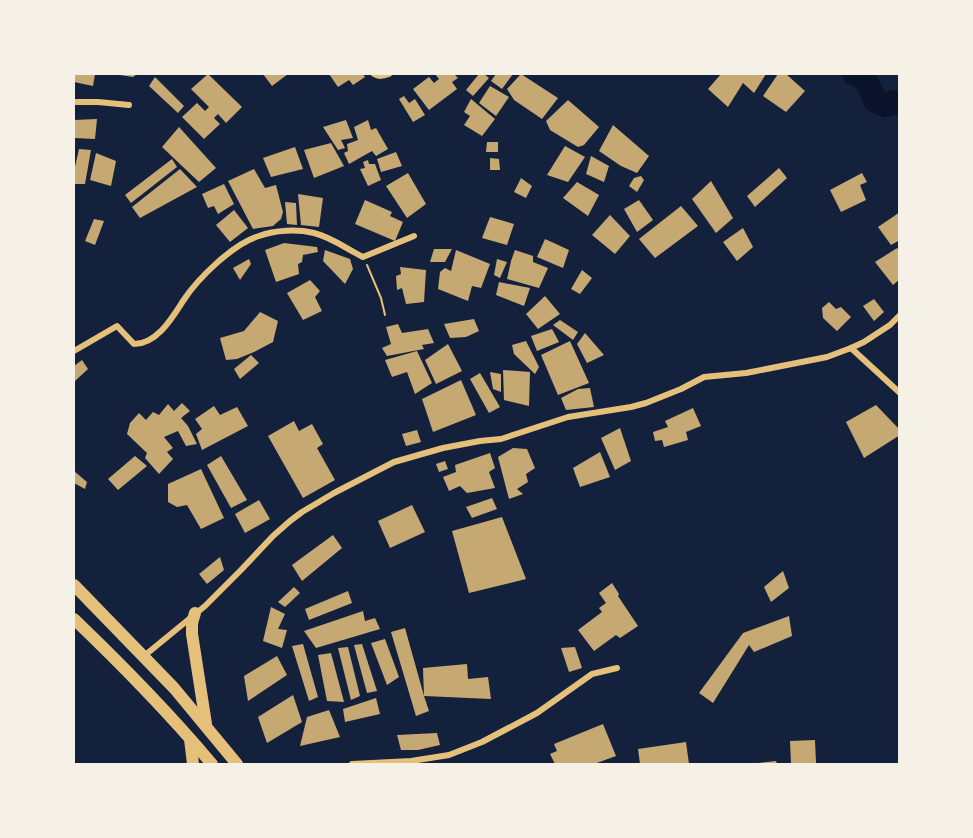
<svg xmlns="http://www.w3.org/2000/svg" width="973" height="838" font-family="Raleway,sans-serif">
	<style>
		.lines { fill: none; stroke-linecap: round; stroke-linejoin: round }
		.river { stroke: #0b132b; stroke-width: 24 }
		.building { fill: #c6a872 }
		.path { stroke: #e5c07b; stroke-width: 2 }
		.minor { stroke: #e5c07b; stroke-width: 6 }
		.trunk { stroke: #e5c07b; stroke-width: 12 }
	</style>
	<rect width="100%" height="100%" fill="#14213d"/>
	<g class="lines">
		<path class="river" d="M854,74C867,77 871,89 875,101L885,105L894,102L900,104"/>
	</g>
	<g class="building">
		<path d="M74,74H95L93,86L74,82Z"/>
		<path d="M120,74H137L133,77L120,75Z"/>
		<path d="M208,74L242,107L226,123L218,114L214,118L220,124L204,139L182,117L197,103L205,111L209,107L191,89Z"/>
		<path d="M263,74H288L272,86Z"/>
		<path d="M329,74H363L365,77L353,85L349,80L338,87Z"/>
		<path d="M435,74H454L458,78L452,82L457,89L429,110L413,89L429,77L434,83L439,79Z"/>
		<path d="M479,74H484L489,78L473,96L466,90Z"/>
		<path d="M496,74H513L502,89L491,81Z"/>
		<path d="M521,74L558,98L542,119L514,100L507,89Z"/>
		<path d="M721,74H766L754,93L743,83L728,107L708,89Z"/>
		<path d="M778,74H786L805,91L786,112L763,96Z"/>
		<path d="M155,77L184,106L178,113L149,86Z"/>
		<path d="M490,86L509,97L496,116L479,103Z"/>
		<path d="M404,96L409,103L415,99L425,115L413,122L399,99Z"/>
		<path d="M471,99L495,119L482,136L464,125L470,116L464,112Z"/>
		<path d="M568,100L599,127L584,145L578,147L550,130L546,121Z"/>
		<path d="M97,119L95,139L74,138V120Z"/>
		<path d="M346,120L353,138L341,140L345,148L338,150L323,127Z"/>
		<path d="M368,120L371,130L376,128L388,149L376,156L372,151L349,164L344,153L348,151L347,144L358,140L354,127Z"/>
		<path d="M613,125L649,156L637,173L621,166L599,151Z"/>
		<path d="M179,127L216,168L199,182L162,147Z"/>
		<path d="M487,142H498V152H486Z"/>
		<path d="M331,143L344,166L314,178L304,150Z"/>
		<path d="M565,146L585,157L568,182L547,175Z"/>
		<path d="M295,147L303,169L271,177L263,158Z"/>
		<path d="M79,149L91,150L85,184H74V171Z"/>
		<path d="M396,152L402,166L381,172L377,159Z"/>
		<path d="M96,153L116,161L111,186L90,180Z"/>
		<path d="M591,156L609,166L604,182L586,174Z"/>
		<path d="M490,158L499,159L500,170H490Z"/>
		<path d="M172,159L177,167L131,203L125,195Z"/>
		<path d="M368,160L369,164H375L381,180L368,186L360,169L365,168L363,162Z"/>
		<path d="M779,168L787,178L755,207L747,196Z"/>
		<path d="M180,169L197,187L140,218L132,207Z"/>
		<path d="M254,169L265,188L276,185L283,212L281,219L273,226L253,229L228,181Z"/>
		<path d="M408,173L426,204L407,218L386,186Z"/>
		<path d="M862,173L867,182L860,185L866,200L841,212L830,190Z"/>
		<path d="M641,176L644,180L637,192L629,186L634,178Z"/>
		<path d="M521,178L532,186L526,198L514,192Z"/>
		<path d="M711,181L733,218L716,233L692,199Z"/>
		<path d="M577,182L599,195L588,216L563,198Z"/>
		<path d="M224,184L234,204L218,214L214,206L208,208L202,194Z"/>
		<path d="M298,194L323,198L319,227L301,225Z"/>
		<path d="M365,200L392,212L390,216L403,222L395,241L355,224Z"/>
		<path d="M639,200L653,220L637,232L624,209Z"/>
		<path d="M285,202L296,203L297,225L287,224Z"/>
		<path d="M681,206L698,226L655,258L639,239Z"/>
		<path d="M234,210L248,228L230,242L216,225Z"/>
		<path d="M900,212V240L891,245L878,227Z"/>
		<path d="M610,215L630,236L615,254L592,235Z"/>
		<path d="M490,217L514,224L507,245L482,238Z"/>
		<path d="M94,219L104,221L95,245L85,241Z"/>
		<path d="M743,228L753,247L737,261L723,242Z"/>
		<path d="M545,239L569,250L563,268L537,257Z"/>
		<path d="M284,243L317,247L318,252L303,255L302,262L298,264L299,274L276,282L265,250Z"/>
		<path d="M897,248L900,252V279L893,285L875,262Z"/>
		<path d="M434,249H452L445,262H430Z"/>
		<path d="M325,250L350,259L353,269L345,284L323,261Z"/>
		<path d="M456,250L490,264L481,288L472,286L468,301L438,289L440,272L445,268L451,271Z"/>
		<path d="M515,250L533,256V262L548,268L539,288L507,279L511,261Z"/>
		<path d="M249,259L251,264L240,280L233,268Z"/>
		<path d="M497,259L507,262L500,278L494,275Z"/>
		<path d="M400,267L426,270L424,302L406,304L402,288L397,290L396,276L401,274Z"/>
		<path d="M582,270L592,278L580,294L571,289Z"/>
		<path d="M310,280L320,291L315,297L322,311L303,320L287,293Z"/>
		<path d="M499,282L530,288L524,306L496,295Z"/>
		<path d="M545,296L560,314L538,329L526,314Z"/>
		<path d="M874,299L884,312L874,321L863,306Z"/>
		<path d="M829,302L836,309L841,307L851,317L837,331L823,318L822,308Z"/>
		<path d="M260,312L278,321L273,342L254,352L237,359L226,360L220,338L244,331Z"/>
		<path d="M474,319L479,331L466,337L450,338L444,324Z"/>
		<path d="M560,320L578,332L573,340L553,325Z"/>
		<path d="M398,324L402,333L428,329L434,343L422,345L424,349L387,356L382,348L391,344L386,327Z"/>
		<path d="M552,329L559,342L537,351L531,336Z"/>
		<path d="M585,333L604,355L587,363L577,344Z"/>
		<path d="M526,341L539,367L535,374L514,354L512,345Z"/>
		<path d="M570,341L589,383L558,395L541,355Z"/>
		<path d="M448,344L462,371L436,384L425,360Z"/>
		<path d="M417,351L432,383L415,394L407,372L392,377L385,360Z"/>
		<path d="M251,355L259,363L240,379L234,369Z"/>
		<path d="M82,360L88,369L74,382V366Z"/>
		<path d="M503,370L530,372L529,406L504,400Z"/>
		<path d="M490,372L501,374V392L493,389Z"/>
		<path d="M480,373L500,407L489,413L470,379Z"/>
		<path d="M461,380L476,415L433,432L422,399Z"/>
		<path d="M590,388L594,407L566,410L561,398L578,389Z"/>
		<path d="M182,403L190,411L181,418L188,426L197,444L186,446L178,431L164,437L173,448L167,452L173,459L159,474L145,458L147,453L127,434L130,423L139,413L146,420L153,412L159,415L168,404L174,411Z"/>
		<path d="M876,405L900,430V435L864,458L846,422Z"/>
		<path d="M214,406L220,415L237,407L248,426L202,450L196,434L202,429L195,419Z"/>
		<path d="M693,408L701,426L686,432L688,440L664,447L662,440L655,441L653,432L668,427L665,421Z"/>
		<path d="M294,421L299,431L312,424L323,444L317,448L335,480L303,498L268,436Z"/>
		<path d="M620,428L631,461L615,470L601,438Z"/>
		<path d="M417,430L421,442L406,446L402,434Z"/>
		<path d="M513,448L527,449L535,468L526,474L528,482L517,489L523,494L509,499L498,457Z"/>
		<path d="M600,452L610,477L580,487L573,468Z"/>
		<path d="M490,453L495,468L489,472L495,488L467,493L460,486L449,491L443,477L456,472L455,465Z"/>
		<path d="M135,456L147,466L118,490L108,479Z"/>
		<path d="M221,456L247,500L231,508L207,465Z"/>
		<path d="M445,461L448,469L439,472L436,464Z"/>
		<path d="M201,469L224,518L201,529L187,505L177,507L168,502V484Z"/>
		<path d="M74,471L87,482L85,489L74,483Z"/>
		<path d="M492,498L497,509L472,518L466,507Z"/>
		<path d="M259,500L270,519L245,533L235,514Z"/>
		<path d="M412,505L425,532L390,548L378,521Z"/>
		<path d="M502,517L526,579L469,593L452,531Z"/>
		<path d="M333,535L342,548L302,581L292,565Z"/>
		<path d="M220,557L224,570L207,584L199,574Z"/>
		<path d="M783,571L789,588L771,602L764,587Z"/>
		<path d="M612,583L619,594L618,596L638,626L620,638L616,635L594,651L578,630L602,612L599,608L606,603L599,593Z"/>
		<path d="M294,587L300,593L285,607L278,602Z"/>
		<path d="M348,591L352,603L309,620L305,609Z"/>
		<path d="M271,607L285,614L278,629L287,630L282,648L263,641Z"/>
		<path d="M363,611L365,621L375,618L380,629L316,648L304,631Z"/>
		<path d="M789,616L792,636L754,652L749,645L713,703L699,693L743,633Z"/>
		<path d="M405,628L424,696L423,668L467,664L468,679L488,677L491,699L424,696L429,711L416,716L391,632Z"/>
		<path d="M385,639L399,677L387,685L371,643Z"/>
		<path d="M303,644L318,697L309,701L292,646Z"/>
		<path d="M362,644L377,691L367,693L354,645Z"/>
		<path d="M348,647L360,696L351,700L338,648Z"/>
		<path d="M575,647L582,668L569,672L561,648Z"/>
		<path d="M331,653L344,702L327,701L318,655Z"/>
		<path d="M277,656L287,675L248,701L244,676Z"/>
		<path d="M293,695L302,722L267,743L258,717Z"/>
		<path d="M376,698L380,714L345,722L343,709Z"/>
		<path d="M329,710L340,737L300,746L307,717Z"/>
		<path d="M603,724L616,756L594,764H555L550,754L557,751L554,744Z"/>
		<path d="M437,733L440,745L418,750H401L397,735Z"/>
		<path d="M815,740L816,763L791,764L790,741Z"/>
		<path d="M686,742L689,764H640L638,749Z"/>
		<path d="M776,761L777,764H758V763Z"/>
	</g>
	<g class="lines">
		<path class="path" d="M367,265L381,298L385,315"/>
		<g class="minor">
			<path d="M374,74C379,77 383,76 389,74"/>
			<path d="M74,102H98L129,105"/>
			<path d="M851,348L900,393"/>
			<path d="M74,351L117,326L134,344C157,344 172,318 183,301C198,278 233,244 259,236C275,230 297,229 314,233C331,237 347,249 363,257L414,236"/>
			<path d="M144,656L205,606L241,570L273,536L290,521L302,512L334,493L394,462L443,448L480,441L501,439L568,417L631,407L646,403L681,389L704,377L746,373L827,357L851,348L864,342L890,325L900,315"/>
			<path d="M352,764L411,761L449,755L482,742L537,713L592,674L617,668"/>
		</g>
		<g class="trunk">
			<path d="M74,585L174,688L237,764"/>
			<path d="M195,613L192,623V634L206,724"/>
			<path d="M74,619C122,665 169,713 212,764"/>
			<path d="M190,739L193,764"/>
		</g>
	</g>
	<rect width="973" height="838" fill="none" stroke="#f6f1e7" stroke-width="150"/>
</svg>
